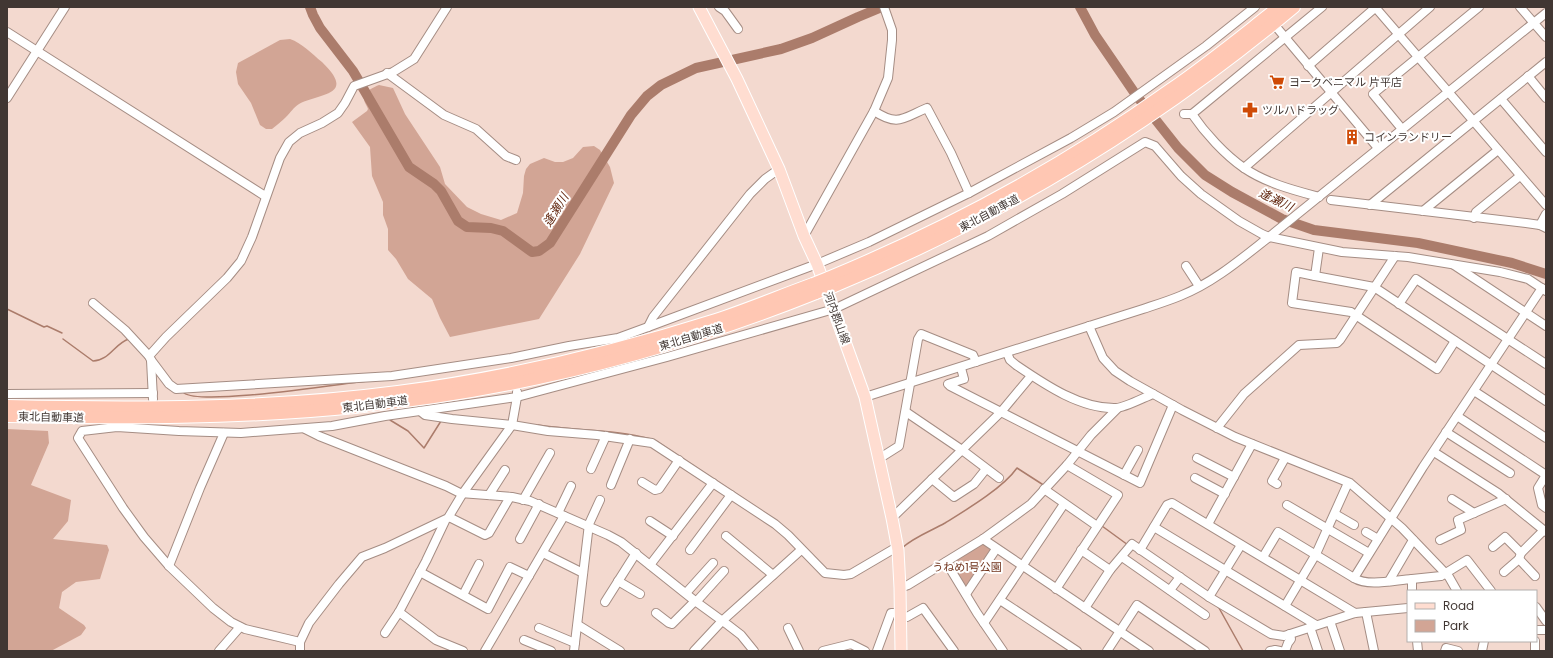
<svg xmlns="http://www.w3.org/2000/svg" width="1553" height="658" font-family="Poppins,'Noto Sans JP',sans-serif">
	<style>
		.green { fill: #d2a595 }
		.lines { fill: none; stroke-linecap: round; stroke-linejoin: round }
		.stream { stroke: #ab7c6b; stroke-width: 1.5 }
		.river { stroke: #ab7c6b; stroke-width: 10 }
		.minor-casing { stroke: #a58d84; stroke-width: 10 }
		.major-casing { stroke: #fff; stroke-width: 13 }
		.highway-casing { stroke: #fff; stroke-width: 14 }
		.minor { stroke: #fff; stroke-width: 8 }
		.major { stroke: #ffddd1; stroke-width: 11 }
		.highway { stroke: #ffc7b3; stroke-width: 12 }
		.highway-bridge-casing { stroke: #fff; stroke-width: 14; stroke-linecap: butt }
		.highway-bridge { stroke: #ffc7b3; stroke-width: 12 }
		.labels { text-anchor: middle; stroke-width: 4; stroke-linejoin: round; paint-order: stroke }
		.poi-label { font-size: 11px; fill: #413733; stroke: #fff; text-anchor: start }
		.street-label { font-size: 11px; fill: #413733; stroke: #fff }
		.park-label { font-size: 11px; fill: #71341d; stroke: #fff }
		.water-label { font-size: 12px; font-style: italic; fill: #61250d; stroke: #fff }
	</style>
	<rect width="100%" height="100%" fill="#f3d9cf"/>
	<g class="green">
		<path d="M290,39C302,43 312,54 322,62C357,96 320,93 299,104C293,108 291,112 286,117C282,121 277,125 272,129H266L260,125L251,103L238,84L236,72L238,63L280,40Z"/>
		<path d="M379,85L393,88L405,114L440,167L445,184L467,207L481,214L501,220L517,213L523,193L524,176L526,169L530,164L544,158L555,162H563L573,158L583,147L594,146L600,150L610,167L614,183L580,254L539,319L450,337L440,318L432,299L408,279L396,259L388,250V229L383,215V202L372,176L370,147L352,122L367,111L368,109C367,106 364,102 364,99C363,92 374,87 379,85Z"/>
		<path d="M7,429L48,431L49,443L31,485L71,500L68,521L53,539L107,545L109,550L100,579L76,582L62,592L59,608L84,625L86,628L81,635L51,651H7Z"/>
		<path d="M981,543L991,549L992,552L968,588H965L950,565L951,562Z"/>
	</g>
	<g class="lines">
		<g class="stream">
			<path d="M7,309L44,327L47,326L62,333"/>
			<path d="M63,339L93,361C109,361 115,343 129,339"/>
			<path d="M184,393C202,406 339,384 367,381"/>
			<path d="M390,420L408,431L424,448L441,421H443"/>
			<path d="M538,425C575,431 614,429 651,439"/>
			<path d="M656,441L768,515"/>
			<path d="M1102,526L1128,545"/>
			<path d="M902,548C914,537 931,531 945,523C966,510 1003,488 1017,468L1045,486"/>
			<path d="M868,568L880,561"/>
			<path d="M1217,606L1219,608L1243,651"/>
		</g>
		<g class="river">
			<path d="M310,7L313,15L320,28L353,71L409,167L434,184L441,191L458,221L467,227L491,228L503,231L532,252L539,251L550,243L631,115L647,96L661,85L696,68L781,49L812,38L858,17L882,7"/>
			<path d="M1080,7L1095,35L1136,95L1178,148L1205,175L1232,192L1282,219L1314,230L1418,243L1512,263L1546,274"/>
		</g>
		<g class="minor-casing">
			<g id="minor">
				<path d="M719,7L725,11L738,29"/>
				<path d="M1375,7L1546,205"/>
				<path d="M1520,7L1546,37"/>
				<path d="M1278,29L1378,148"/>
				<path d="M7,32L265,196"/>
				<path d="M1308,66L1376,7"/>
				<path d="M387,73L444,115L476,129L506,156L516,160"/>
				<path d="M1528,76L1546,98"/>
				<path d="M7,98L65,7"/>
				<path d="M1501,99L1546,152"/>
				<path d="M874,111C898,127 903,118 927,108L951,153L969,193"/>
				<path d="M1184,114H1192L1197,110L1322,7"/>
				<path d="M1192,114C1205,133 1225,155 1244,168C1266,183 1293,190 1319,197"/>
				<path d="M1402,129L1373,94L1479,7"/>
				<path d="M1244,168L1430,7"/>
				<path d="M1331,200L1526,223L1540,225L1546,228"/>
				<path d="M1370,205L1546,62"/>
				<path d="M1423,211L1498,150"/>
				<path d="M1474,218L1476,212L1520,176"/>
				<path d="M1540,225L1546,214"/>
				<path d="M804,236L874,111L888,78L892,40V30L884,7"/>
				<path d="M1319,248L1315,276L1296,272L1292,303L1351,312L1437,369L1455,341"/>
				<path d="M1454,265L1546,326"/>
				<path d="M1186,266L1199,286"/>
				<path d="M1315,276L1374,287L1546,401"/>
				<path d="M93,303L125,330L149,356"/>
				<path d="M1399,304L1416,279L1546,364"/>
				<path d="M1089,326L1103,358L1115,371L1130,381L1182,410L1235,437L1350,483L1402,528L1449,577L1457,591"/>
				<path d="M648,327L653,317L750,194L765,179L779,169"/>
				<path d="M1007,353L1010,360L1016,365C1044,384 1080,409 1116,408C1124,408 1145,397 1153,394"/>
				<path d="M151,360L169,384L176,389L392,376L511,358L569,346L618,338L648,327L817,264L869,242L969,193L1071,138L1114,112L1206,46L1255,7"/>
				<path d="M961,368L964,379L948,384L950,386L1140,483L1173,405"/>
				<path d="M1474,391L1546,438"/>
				<path d="M7,394L153,393"/>
				<path d="M865,397L1143,309C1155,305 1168,301 1180,296C1213,283 1241,259 1269,237L1546,13"/>
				<path d="M153,399L151,360L149,356L166,337L227,278L241,261L252,237L280,158L289,142L300,133L322,123L338,113L345,103L354,86L393,72L414,59L447,7"/>
				<path d="M420,411L425,415L452,419L512,425L548,431L597,435L652,443L775,524L788,535L825,573L844,575L851,574L897,547"/>
				<path d="M906,412L962,450L999,478"/>
				<path d="M1457,416L1546,475"/>
				<path d="M1217,428L1244,394L1299,345L1337,343L1340,340L1395,256"/>
				<path d="M305,429L319,436L446,486L460,493L512,497L530,501L608,535L621,542L695,601L728,625L741,635L754,651"/>
				<path d="M1446,432L1510,473"/>
				<path d="M1434,452L1498,493L1546,532"/>
				<path d="M880,458L899,446L918,339L921,334L973,355L976,362"/>
				<path d="M1197,458L1234,477"/>
				<path d="M591,469L606,436"/>
				<path d="M1124,475L1138,450"/>
				<path d="M1546,475L1538,488L1542,505L1546,508"/>
				<path d="M1195,478L1225,494"/>
				<path d="M932,479L954,497L974,484L986,469"/>
				<path d="M642,482L655,490L659,489L679,460"/>
				<path d="M1277,484L1272,481L1285,458"/>
				<path d="M611,485L630,439"/>
				<path d="M1044,489L1097,526"/>
				<path d="M489,495L505,470"/>
				<path d="M1452,499L1474,513"/>
				<path d="M523,500L550,453"/>
				<path d="M1287,505L1369,553"/>
				<path d="M558,513L571,486"/>
				<path d="M1335,514L1354,525"/>
				<path d="M449,517L485,535L489,533L510,497"/>
				<path d="M892,518L1001,412L1031,376"/>
				<path d="M650,521L673,536"/>
				<path d="M1208,524L1252,444"/>
				<path d="M1154,527L1316,625"/>
				<path d="M1366,532L1378,539"/>
				<path d="M726,536L773,575"/>
				<path d="M520,539L539,504"/>
				<path d="M983,539L1149,651"/>
				<path d="M1440,540L1461,530L1458,520L1506,499"/>
				<path d="M1493,547L1505,537L1521,553L1543,531"/>
				<path d="M690,550L731,495"/>
				<path d="M1081,550L1110,570"/>
				<path d="M1140,550L1167,505L1172,503L1355,613"/>
				<path d="M543,553L583,573"/>
				<path d="M1122,557L1205,615"/>
				<path d="M1263,557L1278,532L1354,578L1423,467L1542,288"/>
				<path d="M1519,559L1535,576"/>
				<path d="M946,562L977,613L1003,651"/>
				<path d="M650,565L713,483"/>
				<path d="M169,566L200,488L224,433"/>
				<path d="M420,572L488,609L510,567L529,576"/>
				<path d="M1504,572L1519,559L1521,553"/>
				<path d="M1354,578C1368,587 1395,580 1412,579V591"/>
				<path d="M1412,579L1441,576L1467,560L1491,591"/>
				<path d="M618,581L640,594"/>
				<path d="M1389,581L1413,540"/>
				<path d="M900,588L908,585L983,539L1031,504L1067,465L1091,435L1117,409"/>
				<path d="M1056,589L1118,495L1067,465"/>
				<path d="M1170,590L1180,577"/>
				<path d="M686,593L713,563"/>
				<path d="M966,594L996,549"/>
				<path d="M463,595L479,564"/>
				<path d="M1209,597L1241,545"/>
				<path d="M1000,600L1077,651"/>
				<path d="M605,602L636,553"/>
				<path d="M696,602L724,571"/>
				<path d="M1285,606L1316,554L1348,483"/>
				<path d="M1536,607L1546,621"/>
				<path d="M1085,608L1110,570L1132,544L1209,597L1271,634L1284,636L1355,613L1408,608"/>
				<path d="M399,612L436,640L463,651"/>
				<path d="M1366,612L1374,651"/>
				<path d="M656,613L669,623L672,624L695,601"/>
				<path d="M900,617H907L923,608L954,651"/>
				<path d="M1330,621L1340,651"/>
				<path d="M984,623L1064,504"/>
				<path d="M578,625L620,651"/>
				<path d="M1310,627L1318,651"/>
				<path d="M539,628L575,643"/>
				<path d="M788,628L799,651"/>
				<path d="M1536,630H1546"/>
				<path d="M385,633L399,612L426,561L445,521"/>
				<path d="M524,640L551,651"/>
				<path d="M1417,641L1418,651"/>
				<path d="M300,642L245,629L231,622L213,608L169,566L144,537L123,508L78,438L82,431L117,427L179,431L241,433L332,426L385,416L517,397L667,357L834,309L988,236L1062,194L1145,142L1155,146L1181,176L1201,194L1239,221L1262,234L1269,237L1342,252L1408,257L1500,272L1528,279L1546,291"/>
				<path d="M219,651L240,627"/>
				<path d="M300,651V642L309,623L339,584L362,557L385,548L448,518L463,493L512,425L517,397V392"/>
				<path d="M485,651L564,516"/>
				<path d="M574,651L589,524L600,500"/>
				<path d="M694,651L722,621L801,550"/>
				<path d="M823,651L851,644L865,651"/>
				<path d="M877,651L891,613H900"/>
				<path d="M1107,651L1137,605L1205,651"/>
				<path d="M1270,651L1275,650L1280,651"/>
				<path d="M1285,651L1288,643L1291,639L1290,634"/>
				<path d="M1445,651L1446,648L1458,651"/>
				<path d="M1482,651L1484,641"/>
				<path d="M1535,651V641"/>
			</g>
		</g>
		<g class="major-casing">
			<path id="major" d="M699,7L737,79L779,169L804,236L817,264L865,397L892,518L898,550L900,588L901,651"/>
		</g>
		<g class="highway-casing">
			<g id="highway">
				<path d="M828,278C949,228 1064,166 1170,90C1208,64 1243,35 1279,7"/>
				<path d="M832,287C999,218 1155,123 1294,7"/>
				<path d="M7,406C137,409 269,409 398,392C506,378 612,353 716,320C749,309 780,296 813,284"/>
				<path d="M7,416C123,418 240,419 355,407C513,391 669,352 816,293"/>
			</g>
		</g>
		<use href="#minor" class="minor"/>
		<use href="#major" class="major"/>
		<use href="#highway" class="highway"/>
		<g class="highway-bridge-casing">
			<g id="highway-bridge">
				<path d="M813,284L828,278"/>
				<path d="M816,293L832,287"/>
			</g>
		</g>
		<use href="#highway-bridge" class="highway-bridge"/>
	</g>
	<defs>
		<g id="supermarket-bare" transform="scale(1.2)"><path d="M-6-5.5h2.5l.6 2H6L4.5 2H-2.5L-4.4-4H-6ZM-1.5 3.2a1.3 1.3 0 1 0 .1 0ZM3 3.2a1.3 1.3 0 1 0 .1 0Z" fill="#cf4a05" stroke="#fff" stroke-width="2.5" paint-order="stroke"/></g>
		<g id="pharmacy-bare" transform="scale(1.2)"><path d="M-2-6h4v4h4v4h-4v4h-4v-4h-4v-4h4Z" fill="#cf4a05" stroke="#fff" stroke-width="2.5" paint-order="stroke"/></g>
		<g id="building-bare" transform="scale(1.2)"><path d="M-4-6H4V6H1V3H-1V6H-4ZM-2.5-4.3h1.7v1.8h-1.7ZM.8-4.3h1.7v1.8H.8ZM-2.5-1h1.7V.8h-1.7ZM.8-1h1.7V.8H.8Z" fill="#cf4a05" stroke="#fff" stroke-width="2.5" paint-order="stroke"/></g>
	</defs>
	<g fill-rule="evenodd">
		<use href="#supermarket-bare" x="1277" y="82"/>
		<use href="#pharmacy-bare" x="1250" y="110"/>
		<use href="#building-bare" x="1352" y="137"/>
	</g>
	<g class="labels">
		<g class="poi-label">
			<text x="1289" y="86">ヨークベニマル 片平店</text>
			<text x="1262" y="114">ツルハドラッグ</text>
			<text x="1364" y="141">コインランドリー</text>
		</g>
		<g class="street-label">
			<text transform="translate(989 213) rotate(-28)" y="4">東北自動車道</text>
			<text transform="translate(837 318) rotate(70)" y="4">河内郡山線</text>
			<text transform="translate(691 337) rotate(-17)" y="4">東北自動車道</text>
			<text transform="translate(375 404) rotate(-7)" y="4">東北自動車道</text>
			<text transform="translate(51 417) rotate(1)" y="4">東北自動車道</text>
		</g>
		<g class="park-label">
			<text x="967" y="571">うねめ1号公園</text>
		</g>
		<g class="water-label">
			<text transform="translate(1276 200) rotate(26)" y="4">逢瀬川</text>
			<text transform="translate(556 210) rotate(-58)" y="4">逢瀬川</text>
		</g>
	</g>
	<rect width="1553" height="658" fill="none" stroke="#413733" stroke-width="16"/>
	<rect x="1407" y="590" width="130" height="52" fill="#ffffff" stroke="#b3afad"/>
	<rect x="1415" y="603" width="20" height="6" fill="#ffddd1" stroke="#b3afad"/>
	<text x="1443" y="610" font-size="12" fill="#413733">Road</text>
	<rect x="1415" y="620" width="20" height="12" fill="#d2a595" stroke="#b3afad"/>
	<text x="1443" y="630" font-size="12" fill="#413733">Park</text>
</svg>
